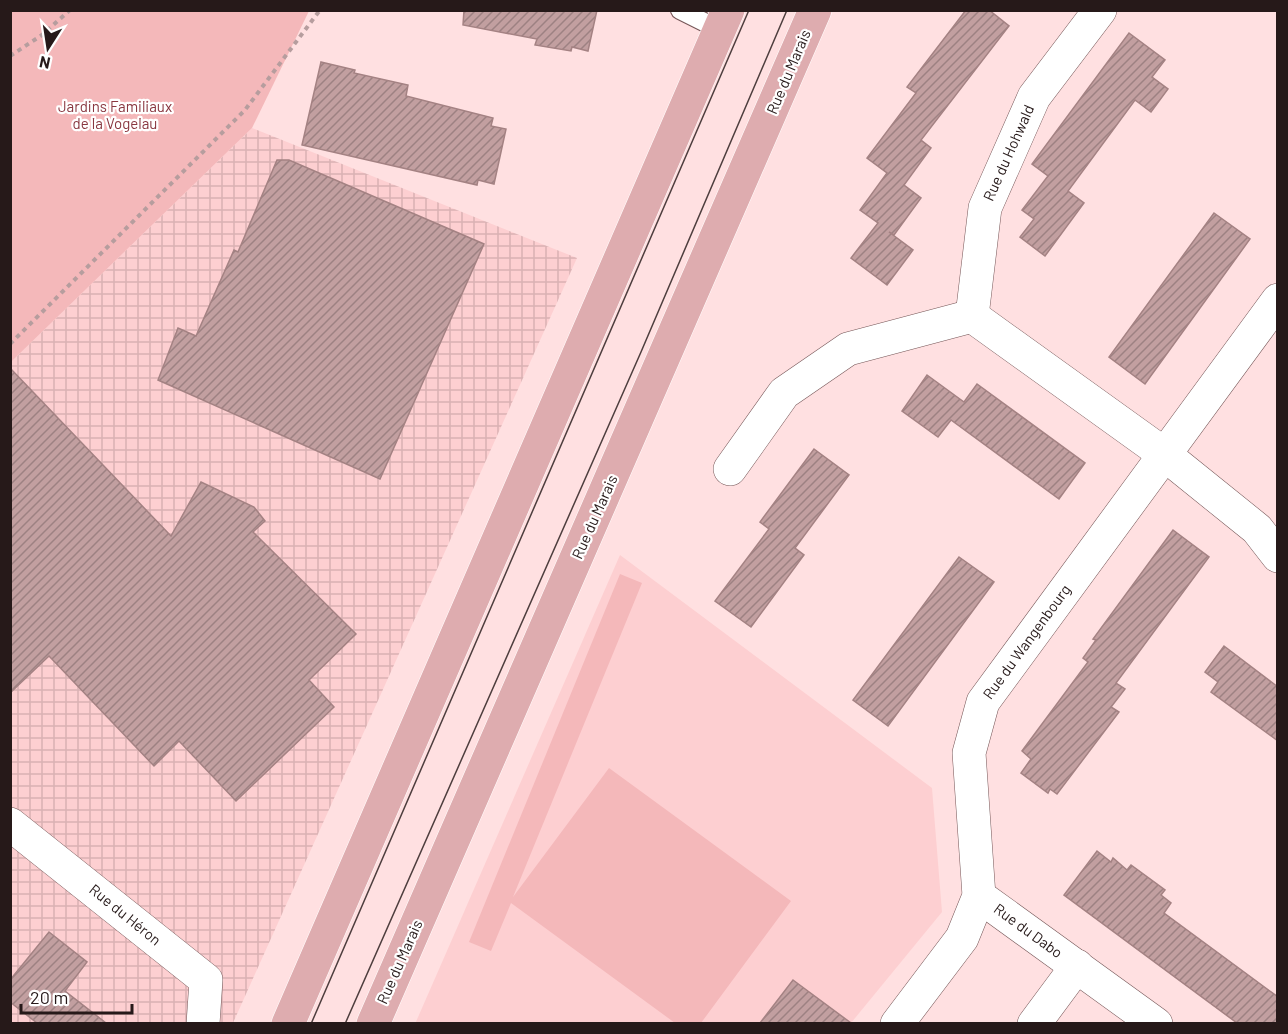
<svg xmlns="http://www.w3.org/2000/svg" width="1288" height="1034" font-family="Barlow,sans-serif">
	<style>
		.built { fill: #fdcfd1 }
		.industrial { fill: url(#industrial-grid) }
		.green { fill: #f4b8ba }
		.building { fill: url(#building-hatch); stroke: #a48283; stroke-width: 1.5 }
		.lines { fill: none; stroke-linecap: round; stroke-linejoin: round }
		.lane-casing { stroke: #755657; stroke-width: 20 }
		.street-casing { stroke: #755657; stroke-width: 34 }
		.primary-casing { stroke: #fff; stroke-width: 34 }
		.path { stroke: #b69d9e; stroke-width: 4; stroke-dasharray: 4.5 4.5; stroke-linecap: butt }
		.lane { stroke: #fff; stroke-width: 18 }
		.street { stroke: #fff; stroke-width: 33 }
		.primary { stroke: #deacaf; stroke-width: 33 }
		.tram { stroke: #4e3e3e; stroke-width: 1.5 }
		.labels { text-anchor: middle; stroke-width: 4.5; stroke-linejoin: round; paint-order: stroke }
		.street-label { font-size: 15px; fill: #261919; stroke: #fff }
		.park-label { font-size: 15px; fill: #893740; stroke: #fff }
	</style>
	<defs>
		<pattern id="industrial-grid" width="8" height="8" patternUnits="userSpaceOnUse" patternTransform="scale(1.5)"><rect width="8" height="8" fill="#fdcfd1"/><path d="M0 4h8M4 0v8" fill="none" stroke="#d9b1b3"/></pattern>
		<pattern id="building-hatch" width="6" height="6" patternUnits="userSpaceOnUse" patternTransform="scale(1.5)"><rect width="6" height="6" fill="#c29fa0"/><path d="M-1 1l2-2M0 6l6-6M5 7l2-2" fill="none" stroke="#9d8182"/></pattern>
	</defs>
	<rect width="100%" height="100%" fill="#ffe0e1"/>
	<path class="built" d="M620,555L932,788L942,912L851,1023L415,1024Z"/>
	<path class="industrial" d="M252,128L577,258L233,1023L11,1024V362Z"/>
	<g class="green">
		<path d="M11,10L309,11L252,128L11,362Z"/>
		<path d="M620,574L642,583L513,897L609,768L791,901L701,1023H675L511,903L491,951L469,942Z"/>
	</g>
	<g class="building">
		<path d="M464,10H597L588,51L572,47L571,51L535,45L537,39L463,25Z"/>
		<path d="M966,10H989L1009,26L921,140L931,148L904,185L921,198L894,235L889,232L913,250L887,285L851,258L878,223L860,210L887,173L867,158L916,93L907,87Z"/>
		<path d="M1129,33L1165,60L1152,77L1168,89L1151,112L1135,100L1068,191L1084,203L1045,256L1020,237L1034,219L1022,210L1048,176L1032,164Z"/>
		<path d="M321,62L355,70L354,73L408,85L406,96L493,118L491,126L506,129L494,184L478,180L477,185L302,145Z"/>
		<path d="M277,160H289L484,244L380,479L158,380L178,328L196,336L234,250L238,252Z"/>
		<path d="M1214,213L1250,239L1145,384L1109,357Z"/>
		<path d="M10,368L171,536L201,482L254,507L265,521L253,532L356,634L309,680L334,707L236,801L179,741L154,766L49,656L10,693Z"/>
		<path d="M927,375L964,402L977,384L1085,463L1059,499L951,420L938,437L902,411Z"/>
		<path d="M814,449L849,475L795,548L804,555L751,627L715,601L769,529L760,522Z"/>
		<path d="M1173,530L1209,557L1116,683L1125,689L1111,707L1119,712L1057,794L1050,789L1048,793L1021,773L1031,759L1022,751L1088,662L1083,658L1096,640L1093,639Z"/>
		<path d="M959,557L994,582L888,726L853,700Z"/>
		<path d="M1224,646L1278,687V741L1211,692L1218,682L1205,672Z"/>
		<path d="M1097,851L1111,862L1113,858L1127,870L1131,865L1165,890L1161,895L1171,903L1164,913L1278,997V1023H1237L1064,895Z"/>
		<path d="M49,932L87,962L65,991L106,1023H37L10,1002V980Z"/>
		<path d="M793,980L851,1023H760Z"/>
	</g>
	<g class="lines">
		<g class="lane-casing">
			<path id="lane" d="M680,10L720,30"/>
		</g>
		<g class="street-casing">
			<g id="street">
				<path d="M972,316L1164,454L1257,529L1278,556"/>
				<path d="M730,469L784,393L848,349L972,316L985,208L1034,97L1100,10"/>
				<path d="M10,824L206,980L203,1024"/>
				<path d="M979,896L1156,1024"/>
				<path d="M897,1024L962,938L979,896L969,753L983,702L1278,300"/>
				<path d="M1034,1024L1077,966"/>
			</g>
		</g>
		<g class="primary-casing">
			<g id="primary">
				<path d="M288,1024L728,10"/>
				<path d="M373,1024L815,10"/>
			</g>
		</g>
		<g class="path">
			<path d="M10,56L42,35L70,10"/>
			<path d="M10,344L245,110L320,10"/>
		</g>
		<use href="#lane" class="lane"/>
		<use href="#street" class="street"/>
		<use href="#primary" class="primary"/>
		<g class="tram">
			<path d="M311,1024L749,10"/>
			<path d="M345,1024L641,352L787,10"/>
		</g>
	</g>
	<g class="labels">
		<g class="street-label">
			<text transform="translate(789 72) rotate(-67)" y="5">Rue du Marais</text>
			<text transform="translate(1009 153) rotate(-66)" y="5">Rue du Hohwald</text>
			<text transform="translate(595 517) rotate(-66)" y="5">Rue du Marais</text>
			<text transform="translate(1027 642) rotate(-54)" y="5">Rue du Wangenbourg</text>
			<text transform="translate(125 915) rotate(39)" y="5">Rue du Héron</text>
			<text transform="translate(1028 931) rotate(36)" y="5">Rue du Dabo</text>
			<text transform="translate(400 962) rotate(-66)" y="5">Rue du Marais</text>
		</g>
		<g class="park-label">
			<text x="115" y="112">Jardins Familiaux<tspan x="115" dy="17">de la Vogelau</tspan></text>
		</g>
	</g>
	<rect width="1288" height="1034" fill="none" stroke="#261919" stroke-width="24"/>
	<g transform="translate(48 48) rotate(192)" stroke="#ffffff" stroke-width="4.5" paint-order="stroke">
	<path d="M0-4.5L10 22L0 15L-10 22Z" fill="#261919"/>
	<text y="-9" font-size="16" font-weight="bold" text-anchor="middle" fill="#261919">N</text>
	</g>
	<path d="M21 1004v9h111v-9" fill="none" stroke="#261919" stroke-width="3"/>
	<text x="30" y="1004" font-size="18" fill="#261919" stroke="#ffffff" stroke-width="4.5" paint-order="stroke">20 m</text>
</svg>
